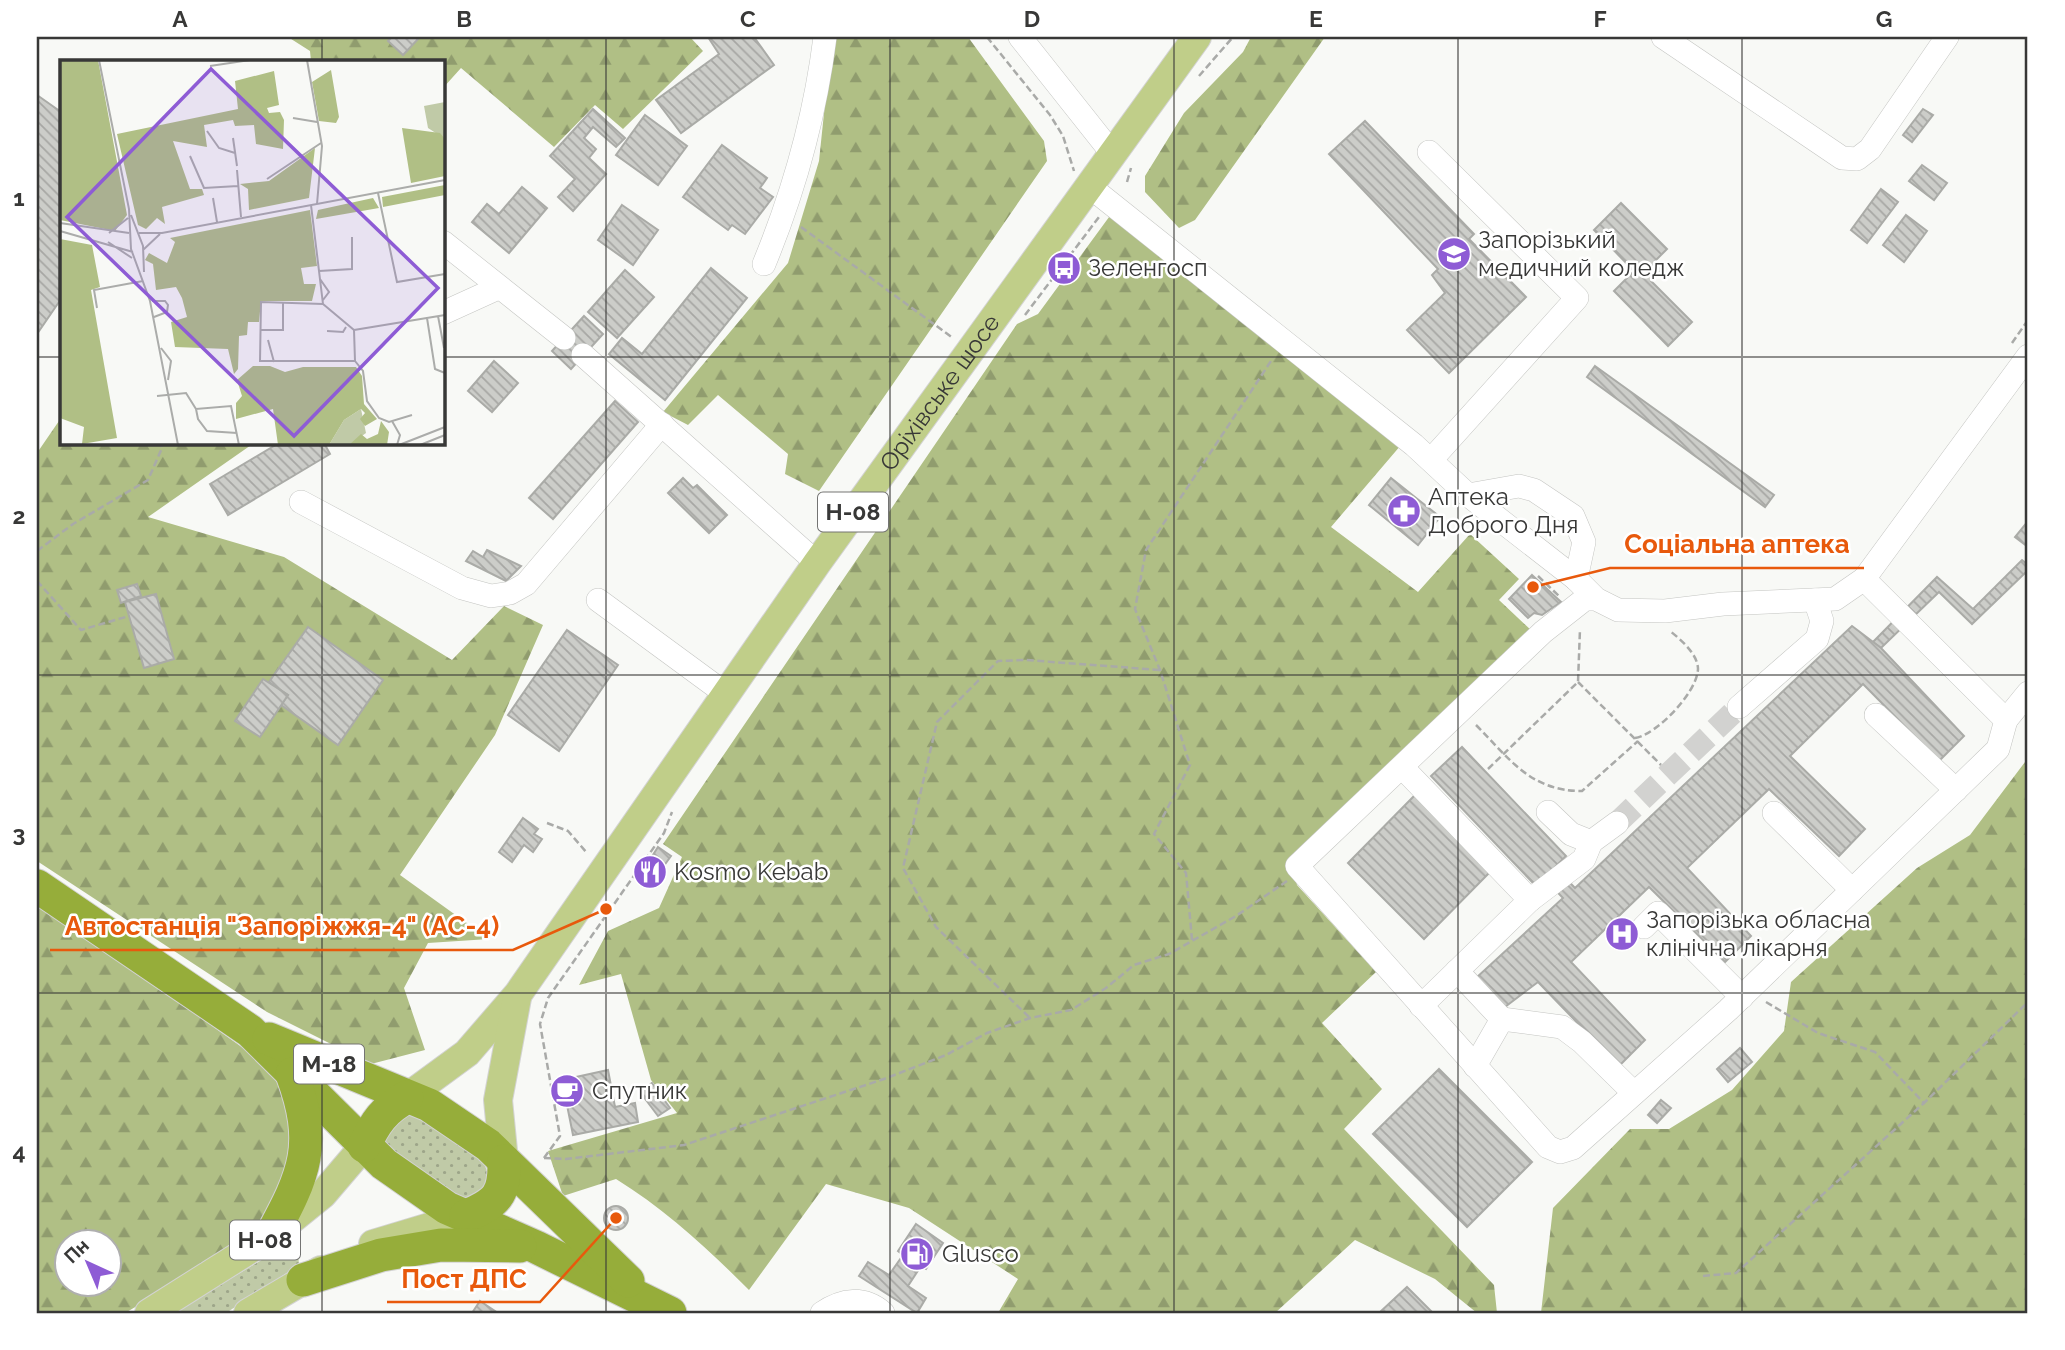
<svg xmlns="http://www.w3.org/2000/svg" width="2065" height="1350" font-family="Raleway,sans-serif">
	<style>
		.grass { fill: url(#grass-dots) }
		.forest { fill: url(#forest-firs); fill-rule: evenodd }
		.building { fill: url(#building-back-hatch); stroke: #aaaba7; stroke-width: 2 }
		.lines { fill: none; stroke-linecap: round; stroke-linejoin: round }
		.minor-tunnel { stroke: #d2d2d0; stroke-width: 23; stroke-dasharray: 23 11; stroke-linecap: butt }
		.minor-casing { stroke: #c4c5c2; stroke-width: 24 }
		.major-casing { stroke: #d3d3d3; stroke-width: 30 }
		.highway-casing { stroke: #d3d3d3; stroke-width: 35 }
		.path { stroke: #a9aaa8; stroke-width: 2.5; stroke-dasharray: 7 3.5; stroke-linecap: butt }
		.minor { stroke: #fff; stroke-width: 23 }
		.major { stroke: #c0ce89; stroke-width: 28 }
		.highway { stroke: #96ad3a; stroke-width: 33 }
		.grid { fill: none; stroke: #383837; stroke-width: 2; stroke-opacity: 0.55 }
		.labels { text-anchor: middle; stroke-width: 5; stroke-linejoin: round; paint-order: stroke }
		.shield { fill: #fff; stroke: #747473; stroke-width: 2 }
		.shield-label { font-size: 23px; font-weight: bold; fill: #383837 }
		.poi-label { font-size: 24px; fill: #383837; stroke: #fff; text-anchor: start }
		.street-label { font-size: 24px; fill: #383837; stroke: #fff }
		.inset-road { fill: none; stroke: #abacaa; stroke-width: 2 }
		.view { fill: #8e5cd5; fill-opacity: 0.15; stroke: #8e5cd5; stroke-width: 3.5 }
		.inset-edge { fill: none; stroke: #383837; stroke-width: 3.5 }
		.leader { fill: none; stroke: #e8590c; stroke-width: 2.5 }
		.callout-dot { fill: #e8590c; stroke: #fff; stroke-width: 2.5 }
		.callout-label { font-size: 26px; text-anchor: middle; font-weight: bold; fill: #e8590c; stroke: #fff; stroke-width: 5; stroke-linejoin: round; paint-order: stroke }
		.neatline { fill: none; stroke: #383837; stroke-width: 2.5 }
		.grid-label { font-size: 23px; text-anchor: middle; font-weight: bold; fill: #383837 }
	</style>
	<defs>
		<pattern id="grass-dots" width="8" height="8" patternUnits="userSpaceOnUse" patternTransform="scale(1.75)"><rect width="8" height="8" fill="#c0caa7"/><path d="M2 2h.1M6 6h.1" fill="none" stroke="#9da589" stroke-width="1.8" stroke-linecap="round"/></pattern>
		<pattern id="forest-firs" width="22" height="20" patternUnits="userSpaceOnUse" patternTransform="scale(1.75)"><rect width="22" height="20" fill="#b0bf85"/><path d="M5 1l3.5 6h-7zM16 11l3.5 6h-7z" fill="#909c6e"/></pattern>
		<pattern id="building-back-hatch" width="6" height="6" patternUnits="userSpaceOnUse" patternTransform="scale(1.75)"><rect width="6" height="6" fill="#cccdc9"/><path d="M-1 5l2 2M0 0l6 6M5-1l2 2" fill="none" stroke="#a7a7a4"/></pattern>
	</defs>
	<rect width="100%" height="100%" fill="#f8f9f6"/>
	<g class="grass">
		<path d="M411,1115L420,1117L482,1160C495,1182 484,1192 465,1204L386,1153L384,1136L402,1116Z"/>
		<path d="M285,1246L298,1251L299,1265L226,1313H173Z"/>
	</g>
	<g class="forest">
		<path d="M288,37H690L703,51L623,129L595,105L554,147L461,68L443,88V61H311L310,51Z"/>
		<path d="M832,37H968L1044,141L1047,161L819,491L785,474L788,454L718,395L688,425L663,412L788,263L819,161Z"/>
		<path d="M1251,37H1325L1195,220L1179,228L1145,192V176L1184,113L1243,52Z"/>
		<path d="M1112,213L1401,445L1331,527L1418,592L1470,534L1519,579L1499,600L1533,632L1292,861L1297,885L1376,972L1322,1023L1382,1089L1344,1129L1494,1285L1497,1313H1477L1435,1279L1355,1240L1275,1313H998L1018,1279L909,1208L826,1184L749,1290C708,1249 666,1210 616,1179L563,1196L548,1151L677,1113L651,1080L621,974L579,985L608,931L659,908L682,857L663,844L1017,324L1038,314Z"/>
		<path d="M61,418V443H254L148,517L284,557L452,660L504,606L543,625L495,735L400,875L489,939L428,943L404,988L425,1050L371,1064L267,1012L37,861V453Z"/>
		<path d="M2028,758V1313H1541L1553,1208L1630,1129H1669L1732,1090L1784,1031L1791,982L1917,868L1970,835Z"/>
		<path d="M37,901L274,1070L301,1150L257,1236L125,1313H37ZM66,1242H108V1284H66Z"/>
	</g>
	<g class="building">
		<path d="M392,37H420L403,55L388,41Z"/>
		<path d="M754,37L774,65L681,133L656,100L719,54L708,37Z"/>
		<path d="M37,95L61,112V299L37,334Z"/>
		<path d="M593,109L625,138L616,147L593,127L584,138L596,149L589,158L606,174L573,211L558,197L575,179L550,156Z"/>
		<path d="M1923,109L1933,115L1912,142L1903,135Z"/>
		<path d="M645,115L687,146L658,185L616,155Z"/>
		<path d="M1365,121L1474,234L1469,239L1526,297L1449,373L1407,330L1445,293L1432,275L1438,269L1329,154Z"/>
		<path d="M722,145L767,178L760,188L773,197L745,234L732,225L728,230L683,197Z"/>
		<path d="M1922,165L1947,183L1934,200L1909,181Z"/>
		<path d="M522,187L547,208L509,253L472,222L487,204L499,214Z"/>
		<path d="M1881,189L1898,202L1867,243L1851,230Z"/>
		<path d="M1621,203L1667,249L1654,262L1662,270L1651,281L1692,322L1668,346L1614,291L1634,271L1594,230Z"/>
		<path d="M622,205L658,230L633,265L598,240Z"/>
		<path d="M1906,215L1927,231L1904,262L1883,245Z"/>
		<path d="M711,268L747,298L665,400L609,354L622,338L642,354Z"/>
		<path d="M625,270L654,297L617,338L588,312Z"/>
		<path d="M584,316L603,334L571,369L552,351Z"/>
		<path d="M494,361L518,383L492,412L468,391Z"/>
		<path d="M1595,366L1774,495L1765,507L1587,377Z"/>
		<path d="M615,401L638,422L553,519L529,498Z"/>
		<path d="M279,443H324L330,454L228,515L210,484Z"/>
		<path d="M683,478L693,488L697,485L727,515L709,533L668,493Z"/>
		<path d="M1391,478L1440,517L1418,545L1369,505Z"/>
		<path d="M2028,521V547L2015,537Z"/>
		<path d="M487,550L521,566L506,581L466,561L473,551L483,557Z"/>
		<path d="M2022,560L2028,565V575L2025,573L1972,624L1939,592L1881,648L1873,642L1937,577L1973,609Z"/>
		<path d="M1532,575L1561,602L1542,615L1534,613L1528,618L1509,599Z"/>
		<path d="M137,584L141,596L121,603L117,590Z"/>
		<path d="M156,594L174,659L144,668L125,602Z"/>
		<path d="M1852,626L1881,648L1964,736L1939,761L1863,684L1790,756L1865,829L1839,856L1769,789L1687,868L1751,936L1725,962L1649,887L1571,962L1645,1040L1619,1066L1538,982L1505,1007L1476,978L1563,898L1543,877L1535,885L1431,776L1462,747L1566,856L1555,867L1575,888Z"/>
		<path d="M308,627L383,680L338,745L281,705L288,695L269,682Z"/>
		<path d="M567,630L618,665L559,751L508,715Z"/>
		<path d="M263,679L288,695L260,737L235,721Z"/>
		<path d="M1417,793L1493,869L1424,939L1348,863Z"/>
		<path d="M523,818L538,829L534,834L542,839L533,852L524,845L512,862L499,852Z"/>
		<path d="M658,847L671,856L658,874L646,866Z"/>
		<path d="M1740,1048L1752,1062L1728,1082L1717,1069Z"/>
		<path d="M1439,1069L1532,1162L1467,1227L1373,1134Z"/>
		<path d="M608,1070L615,1107L635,1103L638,1122L573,1135L562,1080Z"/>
		<path d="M652,1083L670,1108L658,1116L640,1092Z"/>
		<path d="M1661,1100L1671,1108L1657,1123L1648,1115Z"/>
		<circle cx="616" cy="1218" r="12"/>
		<path d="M916,1224L943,1243L926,1269L921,1266L908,1286L926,1298L917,1313L859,1276L868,1262L889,1275L903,1255L898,1251Z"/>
		<path d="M1407,1287L1433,1313H1379Z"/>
		<path d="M480,1301L498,1313H472Z"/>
	</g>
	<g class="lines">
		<path class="minor-tunnel" d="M1617,823L1739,707"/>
		<g class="minor-casing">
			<g id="minor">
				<path d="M1020,37L1112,153"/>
				<path d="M1663,37L1842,158L1857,159L1870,149L1947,37"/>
				<path d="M1429,152L1577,298L1431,460"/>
				<path d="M1089,186L1414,445L1468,495L1576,579L1596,599L1618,610L1665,611L1723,604L1835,599L1864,579L2006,720L1998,749L1728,1010L1573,1148L1560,1152L1548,1147L1297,866L1543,632L1585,599H1596"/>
				<path d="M443,242L564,338"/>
				<path d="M764,264C795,189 815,117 825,37"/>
				<path d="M443,313L498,288"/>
				<path d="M583,355L817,563"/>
				<path d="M1468,495L1519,486L1534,490L1573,516L1584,542L1576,579"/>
				<path d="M301,502L462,588L491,596L510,593L526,584L662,424"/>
				<path d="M1864,579L2028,356"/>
				<path d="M598,600L726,694"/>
				<path d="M1739,707L1817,639L1822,621L1815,600"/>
				<path d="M1876,715L1956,790"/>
				<path d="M2006,720L2028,693"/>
				<path d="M1402,767L1530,900L1421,1006"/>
				<path d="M1548,812L1571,834L1591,842L1617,823"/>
				<path d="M1774,813L1852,890"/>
				<path d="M1530,900L1584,859L1591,842"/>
				<path d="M1644,927L1658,913L1742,997"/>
				<path d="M1457,971L1502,1019L1475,1066"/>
				<path d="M1502,1019L1562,1027L1582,1042L1634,1093"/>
				<path d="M822,1313C842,1299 864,1296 883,1313"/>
			</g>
		</g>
		<g class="major-casing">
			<g id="major">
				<path id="s1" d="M407,1097L467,1053L518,994L817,563L1197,37"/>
				<path d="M504,1161L498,1100L517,998"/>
				<path d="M373,1244L466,1216"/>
				<path d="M149,1313L271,1236L323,1194L364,1146"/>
				<path d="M248,1313L321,1270"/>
			</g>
		</g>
		<g class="highway-casing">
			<g id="highway">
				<path d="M37,886L250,1031L384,1164L447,1208L536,1247L670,1313"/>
				<path d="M269,1039L429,1105L488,1145L628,1281"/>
				<path d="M364,1146C375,1123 384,1109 407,1097"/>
				<path d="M466,1216C497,1203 505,1195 504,1161"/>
				<path d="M271,1236C305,1174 318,1144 292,1074"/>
				<path d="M303,1280L381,1255L441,1245L520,1246"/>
			</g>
		</g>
		<g class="path">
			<path d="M987,37L1050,115L1063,136L1074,171"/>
			<path d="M1199,76L1233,37"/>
			<path d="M1127,182L1131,168"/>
			<path d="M801,227L953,338"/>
			<path d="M1025,315L1099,217"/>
			<path d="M2012,343L2028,320"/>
			<path d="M37,551L73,524L148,480L162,448L160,443"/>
			<path d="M1538,576L1559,596"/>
			<path d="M37,581L81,630L129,616"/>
			<path d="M1578,682L1661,765"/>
			<path d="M1476,725C1510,759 1530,791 1582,791L1638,741"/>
			<path d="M1635,738C1656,735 1697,693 1698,669C1698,654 1680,639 1670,631"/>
			<path d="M1488,769L1578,682L1580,629"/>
			<path d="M547,823L568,831L587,853"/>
			<path d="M1192,940L1186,873L1154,834L1190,765L1160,670L1135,609L1146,550L1273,358"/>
			<path d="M1766,1002L1818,1033L1875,1052L1924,1103L2028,1002"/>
			<path d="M1029,1017L936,927L903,868L937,722L998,661L1026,660L1160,670"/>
			<path d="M544,1158L560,1136L540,1024L548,998L664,833L672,812"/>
			<path d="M544,1158L566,1159L684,1145L884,1079L946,1055L987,1033L1030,1018L1071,1010L1106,988L1134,965L1169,954L1236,916L1287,881"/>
			<path d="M1703,1276L1736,1273L1924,1103"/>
		</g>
		<use href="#minor" class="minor"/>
		<use href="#major" class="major"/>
		<use href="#highway" class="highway"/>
	</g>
	<path class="grid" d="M322,37V61M606,37V1313M890,37V1313M1174,37V1313M1458,37V1313M1742,37V1313M37,357H61M443,357H2028M322,443V1313M37,675H2028M37,993H2028"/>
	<defs>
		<g id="university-disc" transform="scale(1.75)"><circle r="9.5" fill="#8e5cd5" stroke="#fff"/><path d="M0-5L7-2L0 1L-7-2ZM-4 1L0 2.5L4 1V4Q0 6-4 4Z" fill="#fff"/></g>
		<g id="bus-disc" transform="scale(1.75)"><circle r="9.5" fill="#8e5cd5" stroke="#fff"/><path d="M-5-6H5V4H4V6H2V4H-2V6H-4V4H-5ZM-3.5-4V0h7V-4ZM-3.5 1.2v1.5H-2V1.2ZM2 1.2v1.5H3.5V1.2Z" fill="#fff"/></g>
		<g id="pharmacy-disc" transform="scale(1.75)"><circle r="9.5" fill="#8e5cd5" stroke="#fff"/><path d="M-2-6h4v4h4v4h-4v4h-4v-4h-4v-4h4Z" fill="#fff"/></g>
		<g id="restaurant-disc" transform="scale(1.75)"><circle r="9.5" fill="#8e5cd5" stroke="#fff"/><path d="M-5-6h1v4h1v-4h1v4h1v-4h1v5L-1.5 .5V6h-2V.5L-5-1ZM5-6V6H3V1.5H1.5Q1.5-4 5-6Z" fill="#fff"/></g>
		<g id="hospital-disc" transform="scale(1.75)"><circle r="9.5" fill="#8e5cd5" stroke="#fff"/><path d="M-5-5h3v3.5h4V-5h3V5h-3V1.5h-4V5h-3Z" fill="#fff"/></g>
		<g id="cafe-disc" transform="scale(1.75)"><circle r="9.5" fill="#8e5cd5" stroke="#fff"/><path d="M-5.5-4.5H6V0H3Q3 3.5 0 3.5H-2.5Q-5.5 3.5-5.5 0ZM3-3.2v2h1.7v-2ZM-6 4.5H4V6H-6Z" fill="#fff"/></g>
		<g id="fuel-disc" transform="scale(1.75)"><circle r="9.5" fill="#8e5cd5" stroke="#fff"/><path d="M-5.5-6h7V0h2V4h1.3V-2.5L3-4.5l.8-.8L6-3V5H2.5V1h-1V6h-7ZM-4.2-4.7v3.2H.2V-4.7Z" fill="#fff"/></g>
	</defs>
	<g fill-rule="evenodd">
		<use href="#university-disc" x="1454" y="254"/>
		<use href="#bus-disc" x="1064" y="268"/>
		<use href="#pharmacy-disc" x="1404" y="511"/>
		<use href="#restaurant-disc" x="650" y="872"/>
		<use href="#hospital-disc" x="1622" y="934"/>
		<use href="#cafe-disc" x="567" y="1091"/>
		<use href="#fuel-disc" x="917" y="1254"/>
	</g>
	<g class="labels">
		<g class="shield">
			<rect x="818" y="492.5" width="70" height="39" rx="5"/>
			<rect x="294" y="1044.5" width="70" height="39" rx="5"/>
			<rect x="230" y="1220.5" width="70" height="39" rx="5"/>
		</g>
		<g class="shield-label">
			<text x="853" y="520">Н-08</text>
			<text x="329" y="1072">М-18</text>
			<text x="265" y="1248">Н-08</text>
		</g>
		<g class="poi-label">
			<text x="1478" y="248">Запорізький<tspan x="1478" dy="28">медичний коледж</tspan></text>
			<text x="1088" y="276">Зеленгосп</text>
			<text x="1428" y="505">Аптека<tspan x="1428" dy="28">Доброго Дня</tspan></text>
			<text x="674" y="880">Kosmo Kebab</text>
			<text x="1646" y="928">Запорізька обласна<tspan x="1646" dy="28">клінічна лікарня</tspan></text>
			<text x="592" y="1099">Спутник</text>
			<text x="942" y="1262">Glusco</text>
		</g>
		<g class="street-label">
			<text dy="8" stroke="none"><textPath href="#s1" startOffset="887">Оріхівське шосе</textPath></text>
		</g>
	</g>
	<g transform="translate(60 60)">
		<rect width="385" height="385" fill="#f8f9f6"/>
		<path d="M385,42V79L368,68L364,46ZM301,349L306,373L289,385H269L284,360Z" fill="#c0caa7"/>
		<path d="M0,0H38L67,155L55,171L0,160ZM271,10L279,57L276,63L259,61L252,22ZM214,11L219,45L207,48L209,53L220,52L224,60L223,89L196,84L194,65L175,66L173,60L144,65L147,87L113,81L130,129H142L144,135L102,147L105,164L97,158L86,169L78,165L57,74L178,49L175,21ZM342,68L380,73L385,79V116L351,123ZM255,88L249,138L189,150L188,129L180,124L209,121ZM385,125V135L323,147L322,137ZM313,138L319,148L256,159L258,150ZM250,150L257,206L241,208L244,224H256L252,241H201L199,262H188L187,275L179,276L178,309L174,314L168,289L115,287L111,262L127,257L122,238L116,227L96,230L93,204L85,200L89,193L107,203L115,182L110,178ZM0,179L32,185L40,227L31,230L57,378L22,384L24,367L0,358ZM193,306H210L225,312L243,307H296L302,316L304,344L317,359L305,366L300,359L305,353L301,349L284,360L269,385H218L213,349L176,359V343L182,336L177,320ZM321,361L329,372L327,385H289L301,374L307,379L318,374Z" fill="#b0bf85"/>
		<path class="inset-road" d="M39,0L69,149L71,189L90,241L118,385M247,0L262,86L257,144M150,6L190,0M233,58L257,62M147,71L159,88L175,93M173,78L177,106M130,96L144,128L178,126M177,110L181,157M207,119L261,83M318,133L337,222L385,214M153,138L157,162M251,145L263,244L294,270L295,301H200L201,242L263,244M71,155L83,186L84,212M0,163L69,173M0,171L73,192M49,173L68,158M79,173H102L385,120M48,182L72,198M83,190L100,174M259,211L292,209V177M260,219L269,232L263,240M92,241H105L108,245L107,252L94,257M37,248L34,230L83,221M378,256L384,288M367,258L375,309L385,313M200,270H223V242M294,270L385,255M267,271L283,272L286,267M208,280L214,302M101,288L111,301L108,320M295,301L303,311L307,341L319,358L329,362L352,355M97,336L126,333L136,349L171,346L179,385M136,349L138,359L147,371L177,373M332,361L340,375L337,385M339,385L385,367M360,385L385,375"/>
		<path class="view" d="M151,9L378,228L234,376L7,157Z"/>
		<rect width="385" height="385" class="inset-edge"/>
	</g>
	<path class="leader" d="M1533 587L1610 568H1864M606 909L513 950H50M616 1218L540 1302H387"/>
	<g class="callout-dot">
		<circle cx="1533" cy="587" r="7"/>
		<circle cx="606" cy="909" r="7"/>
		<circle cx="616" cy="1218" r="7"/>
	</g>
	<g class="callout-label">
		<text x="1737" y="553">Соціальна аптека</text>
		<text x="282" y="935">Автостанція "Запоріжжя-4" (АС-4)</text>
		<text x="464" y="1288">Пост ДПС</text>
	</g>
	<rect width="2065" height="1350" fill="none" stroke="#ffffff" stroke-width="77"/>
	<g transform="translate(88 1263) rotate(316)"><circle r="33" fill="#ffffff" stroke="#afafaf" stroke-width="2"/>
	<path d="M0-5L12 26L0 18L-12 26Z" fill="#8e5cd5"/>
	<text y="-10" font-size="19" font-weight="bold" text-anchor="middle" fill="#383837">Пн</text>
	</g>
	<rect x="38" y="38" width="1988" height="1274" class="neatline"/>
	<g class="grid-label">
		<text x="180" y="27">A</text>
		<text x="464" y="27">B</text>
		<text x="748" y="27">C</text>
		<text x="1032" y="27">D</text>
		<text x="1316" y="27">E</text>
		<text x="1600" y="27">F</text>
		<text x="1884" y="27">G</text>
		<text x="19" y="206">1</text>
		<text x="19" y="524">2</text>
		<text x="19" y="842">3</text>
		<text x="19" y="1160">4</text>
	</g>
</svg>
